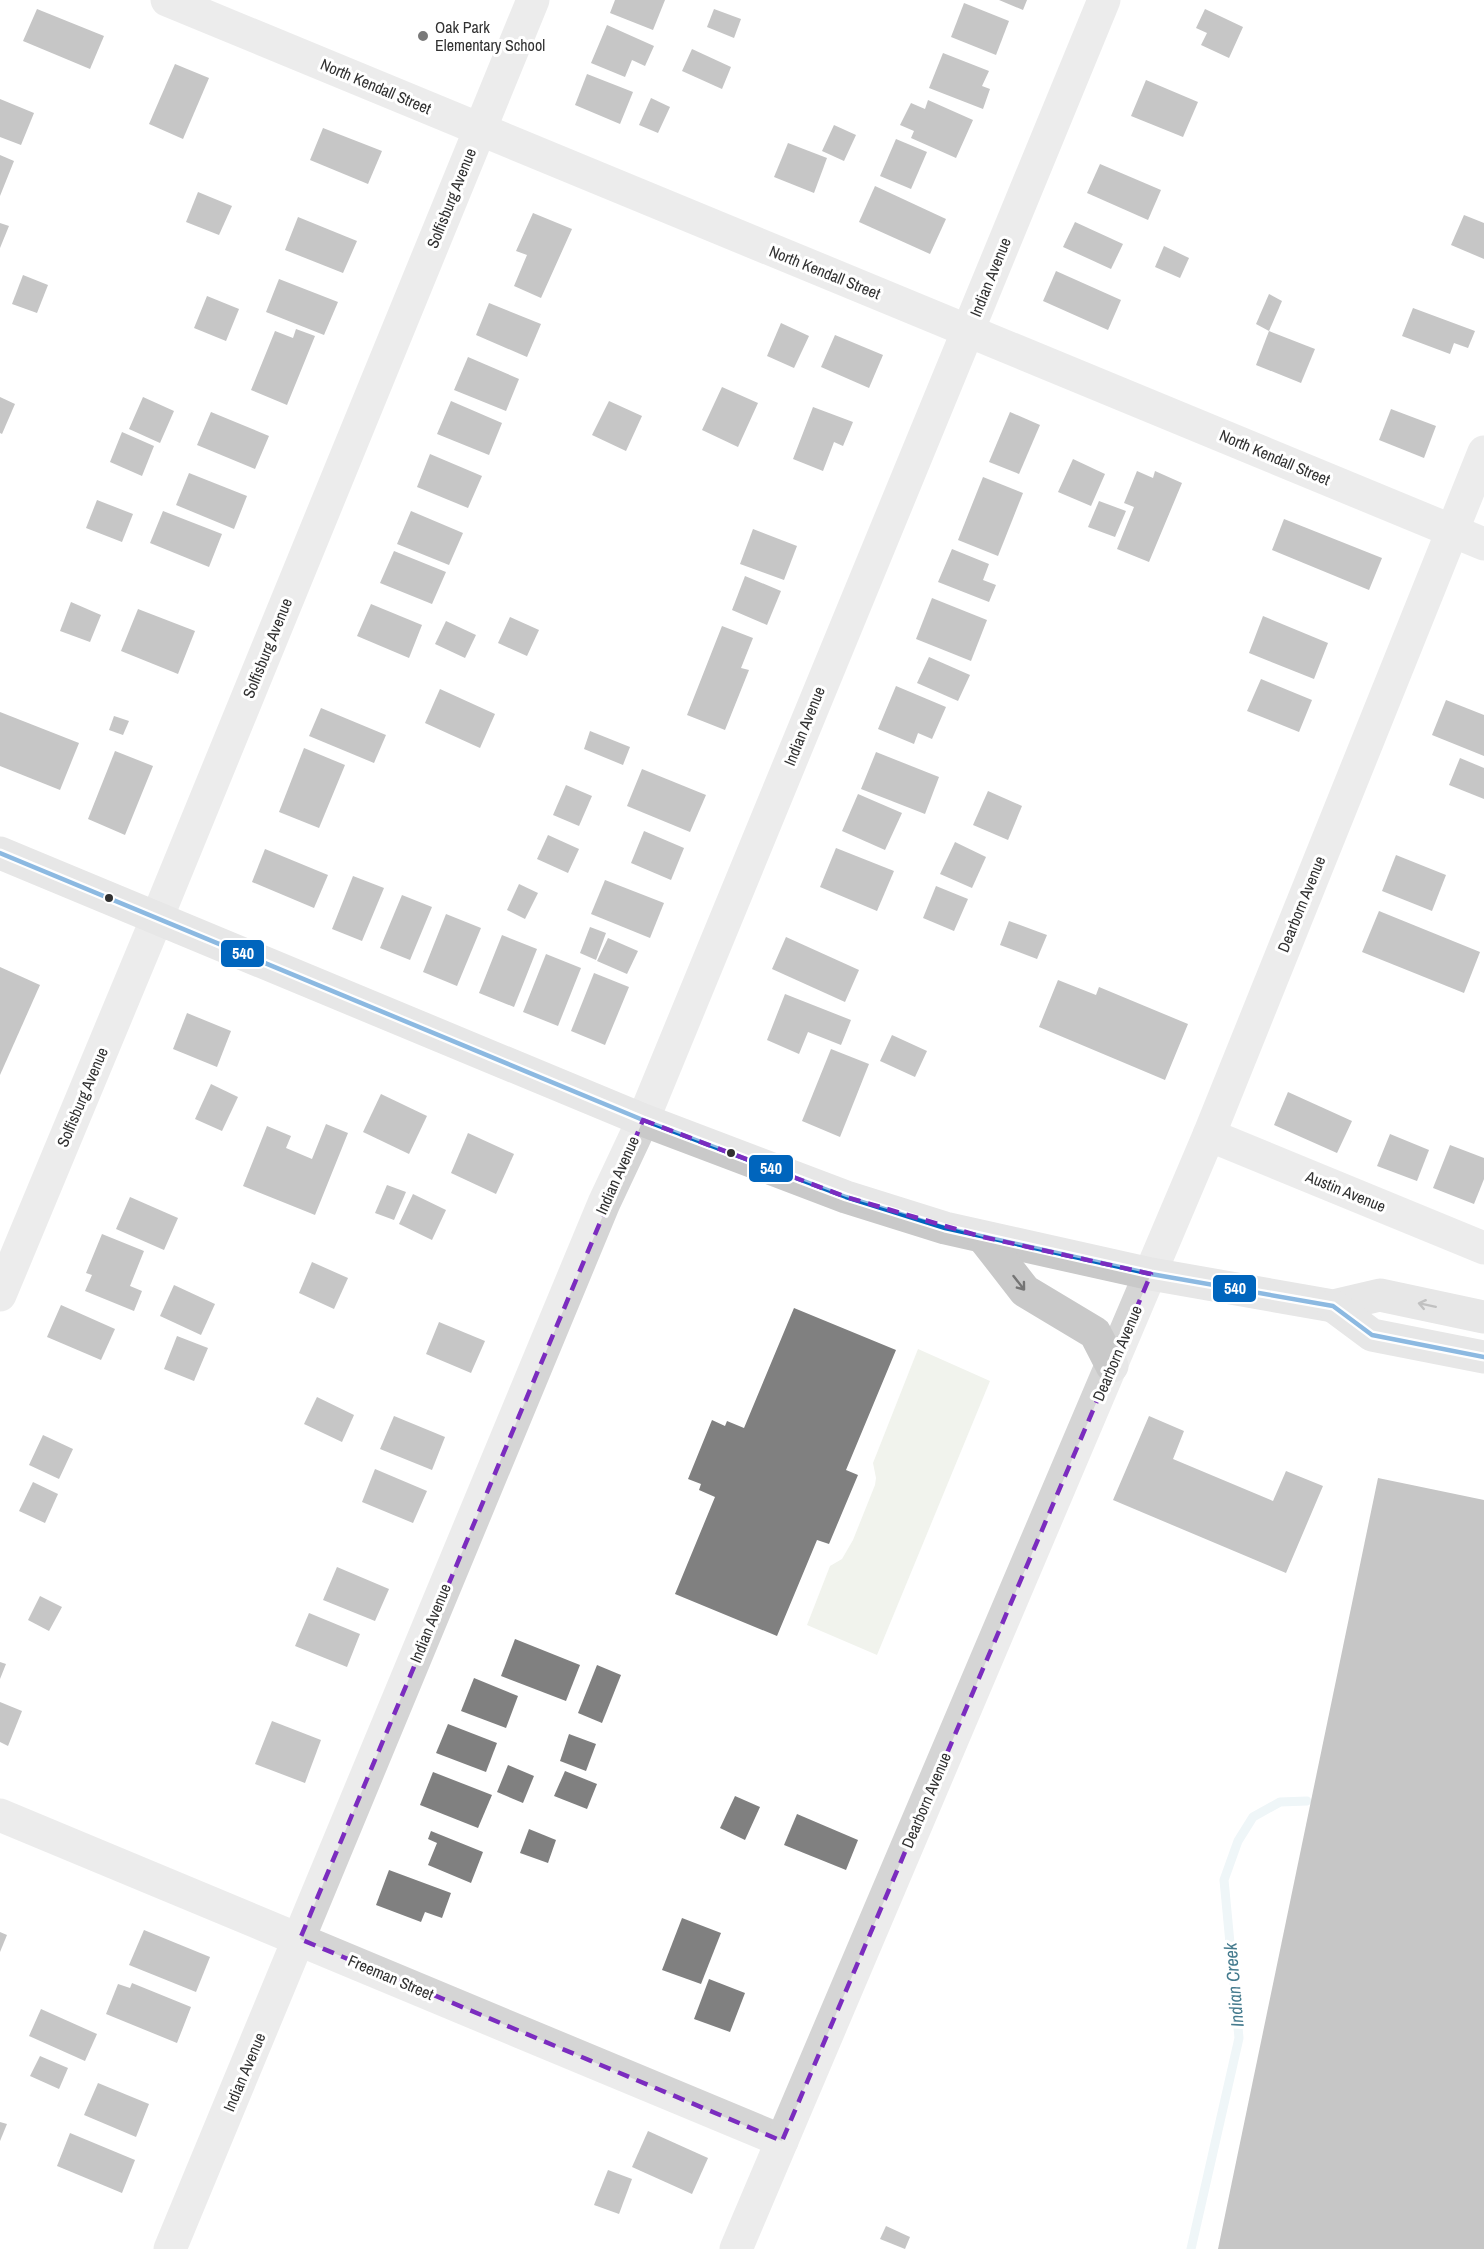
<svg xmlns="http://www.w3.org/2000/svg" width="1484" height="2249" font-family="'Archivo Narrow',sans-serif">
	<style>
		.green { fill: #f1f3ed }
		.lines { fill: none; stroke-linecap: round; stroke-linejoin: round }
		.stream { stroke: #dbeaef; stroke-width: 9 }
		.building { fill: #808080 }
		.minor { stroke: #d5d5d5; stroke-width: 33 }
		.major { stroke: #c9c9c9; stroke-width: 33 }
		.bus-1-casing { stroke: #fff; stroke-width: 9 }
		.bus-1 { stroke: #0065bd; stroke-width: 4.5 }
		.oneway { stroke: #757575 }
		.marked { fill: none; stroke: #7b2cbf; stroke-width: 4.5; stroke-dasharray: 12 8; stroke-linejoin: round }
		.poi-dot { fill: #797979; stroke: #fff; stroke-width: 2 }
		.bus-dot { fill: #313131; stroke: #fff; stroke-width: 2 }
		.labels { text-anchor: middle; stroke-width: 6; stroke-linejoin: round; paint-order: stroke }
		.poi-label { font-size: 16px; fill: #313131; stroke: #fff; text-anchor: start }
		.street-label { font-size: 16px; fill: #313131; stroke: #fff }
		.water-label { font-size: 18px; font-style: italic; fill: #457b8e; stroke: #fff }
		.line-badge { stroke: #fff; stroke-width: 2 }
		.badge-label { font-size: 16px; text-anchor: middle; font-weight: bold; fill: #fff }
	</style>
	<rect width="100%" height="100%" fill="#fff"/>
	<path class="green" d="M918,1349L990,1381L877,1655L807,1625L830,1566L842,1559L853,1540L875,1485L876,1478L873,1463Z"/>
	<g class="lines">
		<path class="stream" d="M1191,2249L1239,2038L1224,1880L1238,1841L1253,1817L1280,1802L1307,1801"/>
	</g>
	<g class="building">
		<path d="M615,0H665L653,30L610,13Z"/>
		<path d="M999,0H1027L1023,10Z"/>
		<path d="M964,3L1009,21L996,55L951,37Z"/>
		<path d="M37,9L104,36L90,69L23,41Z"/>
		<path d="M714,9L741,19L734,38L707,27Z"/>
		<path d="M1205,9L1243,27L1229,58L1201,45L1207,33L1196,28Z"/>
		<path d="M607,25L654,46L645,66L632,60L625,77L591,63Z"/>
		<path d="M692,49L731,67L722,89L682,71Z"/>
		<path d="M943,53L989,71L982,86L990,89L983,109L929,88Z"/>
		<path d="M175,64L209,78L183,139L149,124Z"/>
		<path d="M587,74L633,92L620,124L575,105Z"/>
		<path d="M1146,80L1198,102L1183,137L1131,116Z"/>
		<path d="M651,98L670,107L658,133L639,125Z"/>
		<path d="M0,99L34,113L21,145L0,137Z"/>
		<path d="M928,100L973,120L956,158L911,138L914,131L900,125L911,103L925,109Z"/>
		<path d="M834,125L856,135L844,161L822,151Z"/>
		<path d="M323,128L382,151L368,184L310,160Z"/>
		<path d="M896,139L927,152L911,189L880,176Z"/>
		<path d="M788,143L827,158L814,193L774,177Z"/>
		<path d="M0,155L14,161L0,196Z"/>
		<path d="M1100,164L1161,190L1148,220L1087,193Z"/>
		<path d="M875,186L946,219L930,254L859,222Z"/>
		<path d="M198,192L232,206L219,235L186,222Z"/>
		<path d="M533,213L572,229L541,298L514,286L527,255L516,251Z"/>
		<path d="M1464,215L1484,223V259L1451,245Z"/>
		<path d="M298,217L357,241L343,273L285,250Z"/>
		<path d="M1075,222L1123,244L1111,269L1063,247Z"/>
		<path d="M0,223L9,226L0,248Z"/>
		<path d="M1164,246L1189,258L1180,278L1155,267Z"/>
		<path d="M1056,271L1121,300L1108,330L1043,301Z"/>
		<path d="M23,275L48,285L37,313L12,304Z"/>
		<path d="M279,279L338,302L324,335L266,312Z"/>
		<path d="M1269,294L1282,301L1269,331L1256,324Z"/>
		<path d="M207,296L239,309L226,341L194,328Z"/>
		<path d="M489,303L541,324L527,357L476,335Z"/>
		<path d="M1413,308L1475,331L1468,348L1454,343L1450,354L1402,336Z"/>
		<path d="M781,323L809,336L794,368L767,356Z"/>
		<path d="M296,329L315,336L287,405L251,390L275,331L293,338Z"/>
		<path d="M1269,331L1315,349L1301,383L1256,365Z"/>
		<path d="M835,335L883,355L869,388L821,367Z"/>
		<path d="M468,357L519,379L506,411L454,390Z"/>
		<path d="M722,387L758,403L738,447L702,430Z"/>
		<path d="M0,397L15,404L2,434L0,433Z"/>
		<path d="M143,397L174,411L160,443L129,429Z"/>
		<path d="M451,401L502,423L489,455L437,434Z"/>
		<path d="M609,401L642,416L626,451L592,435Z"/>
		<path d="M813,407L853,422L843,446L834,442L823,471L793,459Z"/>
		<path d="M1391,409L1436,426L1424,458L1379,440Z"/>
		<path d="M211,412L269,436L255,469L197,445Z"/>
		<path d="M1010,412L1040,425L1019,474L989,462Z"/>
		<path d="M122,432L154,446L142,476L110,462Z"/>
		<path d="M430,454L482,476L468,508L417,487Z"/>
		<path d="M1073,459L1105,474L1091,506L1058,492Z"/>
		<path d="M1137,471L1153,478L1155,471L1182,483L1149,562L1117,549L1134,507L1124,503Z"/>
		<path d="M189,473L247,496L234,529L176,505Z"/>
		<path d="M983,477L1023,493L998,556L958,540Z"/>
		<path d="M97,500L133,514L122,542L86,528Z"/>
		<path d="M1099,501L1126,511L1115,537L1088,527Z"/>
		<path d="M163,511L222,534L209,567L150,543Z"/>
		<path d="M411,511L463,533L449,565L397,544Z"/>
		<path d="M1284,519L1382,558L1369,590L1272,550Z"/>
		<path d="M753,529L797,546L784,580L740,564Z"/>
		<path d="M952,549L989,564L983,580L996,585L989,602L938,582Z"/>
		<path d="M394,551L446,572L432,604L380,583Z"/>
		<path d="M745,576L781,591L767,625L732,610Z"/>
		<path d="M932,598L987,620L971,661L916,639Z"/>
		<path d="M71,602L101,615L90,642L60,631Z"/>
		<path d="M371,604L422,625L409,658L357,636Z"/>
		<path d="M138,609L195,631L178,674L121,651Z"/>
		<path d="M1263,616L1328,643L1314,679L1249,653Z"/>
		<path d="M510,617L539,630L527,656L498,643Z"/>
		<path d="M446,621L476,635L465,658L435,644Z"/>
		<path d="M722,626L753,638L741,668L749,670L725,730L687,715Z"/>
		<path d="M929,657L970,675L958,701L917,683Z"/>
		<path d="M1261,679L1312,700L1299,732L1247,711Z"/>
		<path d="M896,686L946,707L932,739L918,733L914,744L878,729Z"/>
		<path d="M440,689L495,714L480,748L425,723Z"/>
		<path d="M1446,700L1484,715V756L1432,735Z"/>
		<path d="M321,708L386,735L374,763L309,736Z"/>
		<path d="M0,712L79,743L60,790L0,766Z"/>
		<path d="M114,716L129,721L123,735L109,730Z"/>
		<path d="M590,731L630,747L623,765L584,749Z"/>
		<path d="M304,748L345,765L319,828L279,812Z"/>
		<path d="M115,751L153,766L125,835L88,819Z"/>
		<path d="M876,752L939,777L925,814L861,789Z"/>
		<path d="M1460,758L1484,768V799L1449,785Z"/>
		<path d="M642,769L706,795L690,832L627,806Z"/>
		<path d="M566,785L592,796L579,826L553,815Z"/>
		<path d="M988,791L1022,806L1008,840L973,825Z"/>
		<path d="M858,794L902,813L885,850L842,831Z"/>
		<path d="M644,831L684,848L671,880L631,863Z"/>
		<path d="M548,835L579,849L568,873L537,859Z"/>
		<path d="M955,842L986,857L972,888L940,874Z"/>
		<path d="M836,848L894,871L877,911L820,887Z"/>
		<path d="M265,849L328,875L314,908L252,882Z"/>
		<path d="M1396,855L1446,875L1432,911L1382,891Z"/>
		<path d="M353,876L384,888L362,941L332,929Z"/>
		<path d="M605,880L664,903L650,938L591,914Z"/>
		<path d="M519,884L538,893L525,919L507,910Z"/>
		<path d="M936,886L968,899L954,931L923,918Z"/>
		<path d="M402,895L432,907L410,960L380,948Z"/>
		<path d="M1379,911L1480,952L1464,993L1362,952Z"/>
		<path d="M446,914L481,928L457,986L423,972Z"/>
		<path d="M1009,921L1047,935L1037,959L1000,945Z"/>
		<path d="M590,927L606,933L596,960L580,953Z"/>
		<path d="M502,935L537,949L514,1007L479,993Z"/>
		<path d="M786,937L859,970L845,1002L772,969Z"/>
		<path d="M608,938L638,951L627,974L597,961Z"/>
		<path d="M546,954L581,968L558,1026L523,1012Z"/>
		<path d="M0,967L40,985L0,1075Z"/>
		<path d="M594,973L629,987L605,1045L571,1031Z"/>
		<path d="M1058,980L1096,995L1099,987L1188,1024L1165,1080L1039,1027Z"/>
		<path d="M785,994L851,1020L841,1045L808,1032L799,1054L767,1040Z"/>
		<path d="M187,1013L231,1031L217,1067L173,1049Z"/>
		<path d="M892,1035L927,1051L915,1077L880,1061Z"/>
		<path d="M831,1049L869,1064L840,1137L802,1121Z"/>
		<path d="M211,1084L238,1097L222,1131L195,1119Z"/>
		<path d="M1288,1092L1352,1121L1337,1153L1274,1125Z"/>
		<path d="M381,1094L427,1116L409,1154L363,1132Z"/>
		<path d="M326,1124L348,1133L315,1215L243,1186L267,1126L291,1136L286,1148L312,1159Z"/>
		<path d="M468,1133L514,1154L496,1194L451,1173Z"/>
		<path d="M1390,1134L1429,1150L1417,1181L1377,1166Z"/>
		<path d="M1450,1145L1484,1158V1179L1474,1204L1433,1188Z"/>
		<path d="M387,1185L406,1192L394,1220L375,1213Z"/>
		<path d="M413,1194L446,1210L432,1240L399,1224Z"/>
		<path d="M130,1197L178,1218L164,1250L116,1229Z"/>
		<path d="M102,1234L144,1251L130,1286L142,1291L134,1311L85,1291L92,1275L86,1273Z"/>
		<path d="M312,1262L348,1278L334,1309L299,1293Z"/>
		<path d="M174,1285L215,1304L201,1335L160,1316Z"/>
		<path d="M61,1305L115,1329L101,1360L47,1337Z"/>
		<path d="M794,1308L896,1350L846,1470L858,1475L829,1544L817,1540L777,1636L675,1594L715,1497L699,1490L701,1484L688,1479L712,1420L725,1426L727,1421L744,1428Z"/>
		<path d="M439,1322L485,1341L471,1373L426,1354Z"/>
		<path d="M177,1336L208,1348L194,1381L164,1369Z"/>
		<path d="M317,1397L354,1415L342,1442L304,1424Z"/>
		<path d="M394,1416L445,1437L432,1470L380,1449Z"/>
		<path d="M1149,1416L1184,1431L1173,1459L1273,1501L1286,1471L1323,1486L1286,1573L1113,1500Z"/>
		<path d="M43,1435L73,1449L59,1479L29,1465Z"/>
		<path d="M375,1469L427,1491L413,1523L362,1502Z"/>
		<path d="M1378,1478L1484,1500V2249H1218Z"/>
		<path d="M33,1482L58,1494L45,1523L19,1511Z"/>
		<path d="M337,1567L389,1589L375,1621L323,1600Z"/>
		<path d="M40,1596L62,1607L49,1631L28,1620Z"/>
		<path d="M309,1613L360,1634L347,1667L295,1646Z"/>
		<path d="M515,1639L580,1665L566,1701L501,1676Z"/>
		<path d="M0,1662L6,1664L0,1679Z"/>
		<path d="M597,1665L621,1675L602,1723L578,1713Z"/>
		<path d="M474,1678L518,1696L506,1728L461,1711Z"/>
		<path d="M0,1702L22,1711L8,1746L0,1742Z"/>
		<path d="M272,1721L321,1740L305,1783L255,1764Z"/>
		<path d="M448,1724L497,1743L486,1772L436,1753Z"/>
		<path d="M569,1734L596,1744L586,1771L560,1761Z"/>
		<path d="M508,1765L534,1776L523,1803L497,1792Z"/>
		<path d="M565,1771L597,1784L587,1809L554,1796Z"/>
		<path d="M433,1772L492,1795L478,1828L420,1805Z"/>
		<path d="M735,1796L760,1807L745,1840L720,1828Z"/>
		<path d="M797,1814L858,1840L846,1870L784,1845Z"/>
		<path d="M529,1829L556,1840L548,1863L520,1853Z"/>
		<path d="M431,1831L483,1852L471,1883L428,1865L437,1843L428,1839Z"/>
		<path d="M389,1870L451,1893L442,1918L425,1912L421,1922L376,1905Z"/>
		<path d="M682,1918L721,1933L701,1984L662,1970Z"/>
		<path d="M144,1930L210,1957L196,1992L129,1965Z"/>
		<path d="M0,1932L7,1935L0,1952Z"/>
		<path d="M709,1979L745,1993L730,2032L694,2019Z"/>
		<path d="M132,1983L191,2007L177,2043L106,2014L118,1984L130,1988Z"/>
		<path d="M41,2009L97,2034L85,2061L29,2036Z"/>
		<path d="M40,2056L68,2068L59,2089L30,2076Z"/>
		<path d="M98,2083L149,2104L136,2137L84,2115Z"/>
		<path d="M0,2122L7,2124L0,2141Z"/>
		<path d="M648,2131L708,2158L692,2194L632,2167Z"/>
		<path d="M70,2133L135,2160L122,2193L57,2166Z"/>
		<path d="M608,2170L632,2179L619,2214L594,2205Z"/>
		<path d="M886,2226L910,2237L905,2249L880,2239Z"/>
	</g>
	<g class="lines">
		<g class="minor">
			<path d="M167,0L1484,544"/>
			<path d="M1209,1135L1484,1248"/>
			<path d="M0,1295L157,918L533,0"/>
			<path d="M0,1815L782,2141"/>
			<path d="M170,2249L604,1203L643,1120L1104,0"/>
			<path d="M736,2249L1209,1135L1484,452"/>
		</g>
		<g class="major">
			<path d="M0,853L643,1120L846,1197L945,1228L1151,1274L1333,1306L1380,1295L1484,1317"/>
			<path d="M983,1237L1025,1291L1095,1333L1112,1366"/>
			<path d="M1333,1306L1372,1335L1484,1357"/>
		</g>
		<g class="bus-1-casing">
			<path id="bus-1" d="M0,853L643,1120L846,1197L945,1228L1151,1274L1333,1306L1372,1335L1484,1357"/>
		</g>
		<use href="#bus-1" class="bus-1"/>
	</g>
	<defs><path id="oneway-shaft" d="M-6 0H5M1.5-3L5.5 0L1.5 3" fill="none" stroke-width="1.6" stroke-linecap="round" stroke-linejoin="round" transform="scale(1.5)"/></defs>
	<g class="oneway">
		<use href="#oneway-shaft" transform="translate(1019 1283) rotate(52)"/>
		<use href="#oneway-shaft" transform="translate(1427 1305) rotate(-168)"/>
	</g>
	<path d="M0 0H1484V2249H0ZM643,1120L846,1197L983,1237L1151,1274L782,2141L300,1939Z" fill="#fff" fill-opacity=".55" fill-rule="evenodd"/>
	<path class="marked" d="M643,1120L846,1197L983,1237L1151,1274L782,2141L300,1939Z"/>
	<circle class="poi-dot" cx="423" cy="36" r="6"/>
	<g class="bus-dot">
		<circle cx="109" cy="898" r="5"/>
		<circle cx="731" cy="1153" r="5"/>
	</g>
	<g class="labels">
		<g class="poi-label">
			<text x="435" y="33">Oak Park<tspan x="435" dy="18">Elementary School</tspan></text>
		</g>
		<g class="street-label">
			<text transform="translate(376 86) rotate(23)" y="6">North Kendall Street</text>
			<text transform="translate(451 198) rotate(-68)" y="6">Solfisburg Avenue</text>
			<text transform="translate(825 272) rotate(22)" y="6">North Kendall Street</text>
			<text transform="translate(990 277) rotate(-68)" y="6">Indian Avenue</text>
			<text transform="translate(1275 457) rotate(23)" y="6">North Kendall Street</text>
			<text transform="translate(267 648) rotate(-68)" y="6">Solfisburg Avenue</text>
			<text transform="translate(804 726) rotate(-68)" y="6">Indian Avenue</text>
			<text transform="translate(1301 904) rotate(-68)" y="6">Dearborn Avenue</text>
			<text transform="translate(82 1097) rotate(-67)" y="6">Solfisburg Avenue</text>
			<text transform="translate(617 1175) rotate(-66)" y="6">Indian Avenue</text>
			<text transform="translate(1346 1191) rotate(22)" y="6">Austin Avenue</text>
			<text transform="translate(1117 1353) rotate(-67)" y="6">Dearborn Avenue</text>
			<text transform="translate(430 1623) rotate(-68)" y="6">Indian Avenue</text>
			<text transform="translate(926 1800) rotate(-67)" y="6">Dearborn Avenue</text>
			<text transform="translate(391 1977) rotate(23)" y="6">Freeman Street</text>
			<text transform="translate(244 2072) rotate(-67)" y="6">Indian Avenue</text>
		</g>
		<g class="water-label">
			<text transform="translate(1234 1985) rotate(-95)" y="6">Indian Creek</text>
		</g>
	</g>
	<g class="line-badge">
		<rect x="220" y="939" width="45" height="29" rx="6" fill="#0065bd"/>
		<rect x="748" y="1154" width="46" height="29" rx="6" fill="#0065bd"/>
		<rect x="1212" y="1274" width="45" height="29" rx="6" fill="#0065bd"/>
	</g>
	<g class="badge-label">
		<text x="243" y="959">540</text>
		<text x="771" y="1174">540</text>
		<text x="1235" y="1294">540</text>
	</g>
</svg>
